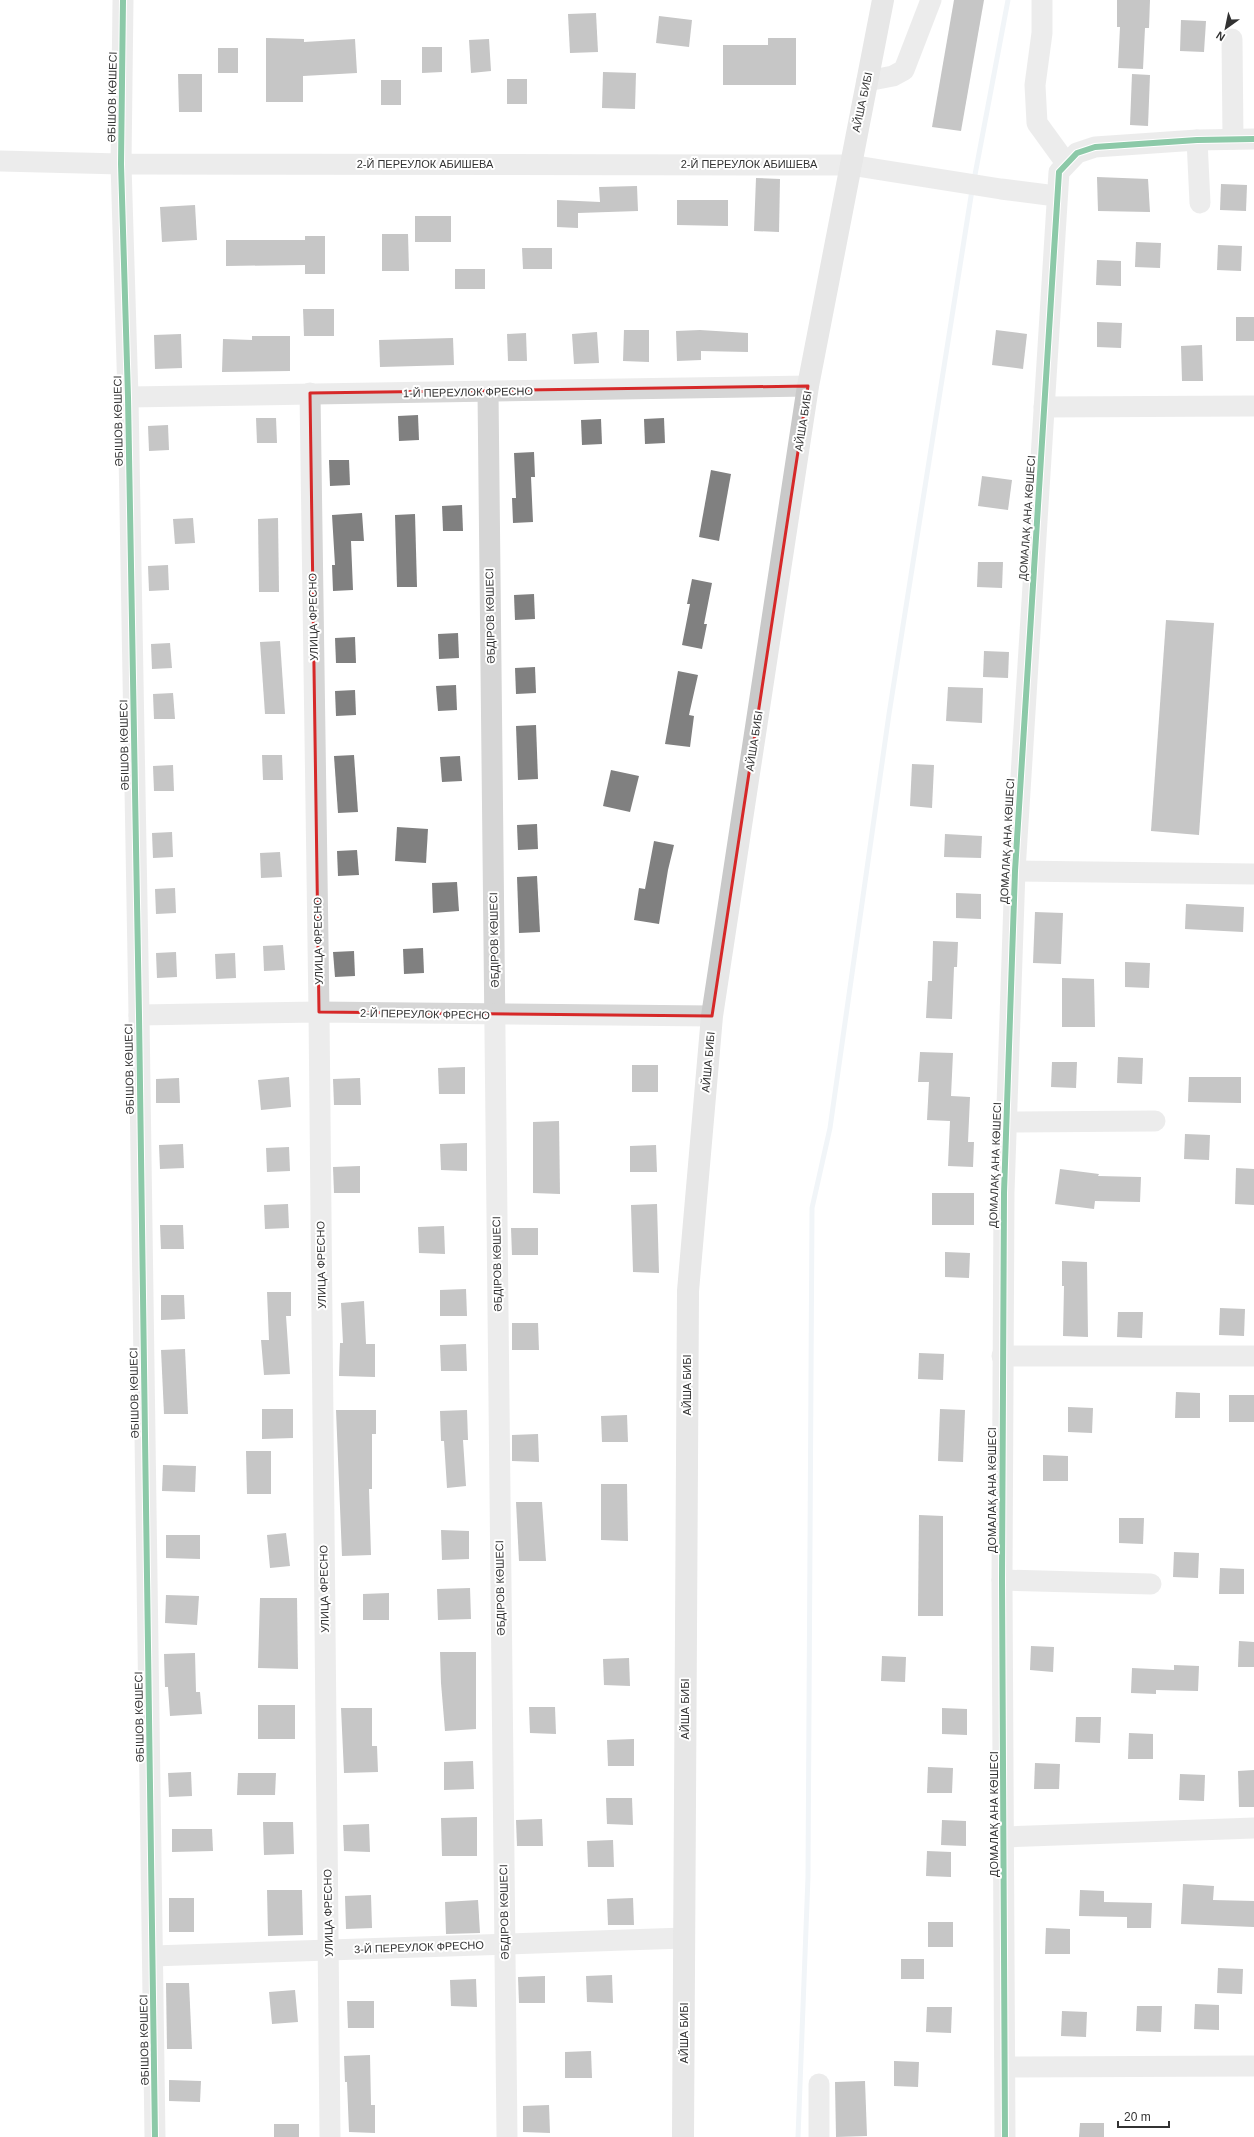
<svg xmlns="http://www.w3.org/2000/svg" width="1254" height="2137" font-family="Helvetica,sans-serif">
	<style>
		.lines { fill: none; stroke-linecap: round; stroke-linejoin: round }
		.stream { stroke: #e0e8f0; stroke-width: 5 }
		.building { fill: #808080 }
		.minor { stroke: #d6d6d6; stroke-width: 21 }
		.major { stroke: #c9c9c9; stroke-width: 22 }
		.cycleway-casing { stroke: #fff; stroke-width: 8 }
		.cycleway { stroke: #00873e; stroke-width: 6 }
		.marked { fill: none; stroke: #d62828; stroke-width: 3; stroke-linejoin: round }
		.labels { text-anchor: middle; stroke-width: 4; stroke-linejoin: round; paint-order: stroke }
		.street-label { font-size: 11px; fill: #323232; stroke: #fff }
	</style>
	<rect width="100%" height="100%" fill="#fff"/>
	<g class="lines">
		<g class="stream">
			<path d="M974,180L1008,0"/>
			<path d="M798,2137L808,1877L812,1208L830,1128L889,714L972,190"/>
		</g>
	</g>
	<g class="building">
		<path d="M954,0H984L961,131L932,127Z"/>
		<path d="M1117,0H1150L1149,28H1145L1143,69L1118,68L1120,27H1117Z"/>
		<path d="M596,13L598,52L570,53L568,14Z"/>
		<path d="M659,16L692,20L689,47L656,43Z"/>
		<path d="M1181,20L1206,21L1204,52L1180,51Z"/>
		<path d="M266,38L304,39V42L355,39L357,73L303,76V102H266Z"/>
		<path d="M768,38H796V85H723V45H768Z"/>
		<path d="M489,39L491,71L471,73L469,40Z"/>
		<path d="M422,47H442V72L422,73Z"/>
		<rect x="218" y="48" width="20" height="25"/>
		<path d="M603,72L636,73L635,109L602,108Z"/>
		<path d="M178,74H202V112H179Z"/>
		<path d="M1132,74L1150,75L1148,126L1130,125Z"/>
		<rect x="507" y="79" width="20" height="25"/>
		<rect x="381" y="80" width="20" height="25"/>
		<path d="M1097,177L1148,179L1150,212L1098,211Z"/>
		<path d="M756,178L780,179L779,232L754,231Z"/>
		<path d="M1221,184L1247,185L1246,211L1220,210Z"/>
		<path d="M637,186L638,211L578,213V228L557,227V200L600,202L599,187Z"/>
		<path d="M677,200H728V226L677,225Z"/>
		<path d="M195,205L197,240L162,242L160,207Z"/>
		<rect x="415" y="216" width="36" height="26"/>
		<path d="M382,234H408L409,271H382Z"/>
		<path d="M305,236H325V274H305V265L226,266V240H305Z"/>
		<path d="M1136,242L1161,243L1160,268L1135,267Z"/>
		<path d="M1218,245L1242,246L1241,271L1217,270Z"/>
		<path d="M522,248H552V269H523Z"/>
		<path d="M1097,260L1121,261V286L1096,285Z"/>
		<rect x="455" y="269" width="30" height="20"/>
		<path d="M303,309H334V336H304Z"/>
		<rect x="1236" y="317" width="18" height="24"/>
		<path d="M1097,322L1122,323L1121,348L1097,347Z"/>
		<path d="M624,330H649V362L623,361Z"/>
		<path d="M700,330L748,333V352L701,351V360L677,361L676,331Z"/>
		<path d="M996,330L1027,334L1023,369L992,365Z"/>
		<path d="M597,332L599,363L574,364L572,334Z"/>
		<path d="M526,333L527,361H508L507,334Z"/>
		<path d="M181,334L182,368L155,369L154,335Z"/>
		<path d="M252,336H290V371L222,372L223,339L252,340Z"/>
		<path d="M453,338L454,365L380,367L379,340Z"/>
		<path d="M1202,345L1203,381H1182L1181,346Z"/>
		<path d="M418,415L419,440L399,441L398,416Z"/>
		<path d="M256,418H276L277,443H257Z"/>
		<path d="M664,418L665,443L645,444L644,419Z"/>
		<path d="M601,419L602,444L582,445L581,420Z"/>
		<path d="M168,425L169,450L149,451L148,426Z"/>
		<path d="M534,452L535,477H531L533,522L513,523L512,498H516L514,453Z"/>
		<path d="M329,460H349L350,485L330,486Z"/>
		<path d="M711,470L731,474L719,541L699,537Z"/>
		<path d="M982,476L1012,480L1008,510L978,506Z"/>
		<path d="M462,505L463,531H443L442,506Z"/>
		<path d="M362,513L364,541H351L353,590L333,591L332,565H335L332,515Z"/>
		<path d="M415,514L417,587H397L395,515Z"/>
		<path d="M193,518L195,543L175,544L173,519Z"/>
		<path d="M278,518L279,592H259L258,519Z"/>
		<path d="M978,562H1003L1002,588L977,587Z"/>
		<path d="M168,565L169,590L149,591L148,566Z"/>
		<path d="M692,579L712,583L704,624H707L702,649L682,645L690,604H687Z"/>
		<path d="M534,594L535,619L515,620L514,595Z"/>
		<path d="M1166,620L1214,623L1199,835L1151,831Z"/>
		<path d="M458,633L459,658L439,659L438,634Z"/>
		<path d="M355,637L356,663H336L335,638Z"/>
		<path d="M280,641L285,714H265L260,642Z"/>
		<path d="M170,643L172,668L152,669L151,644Z"/>
		<path d="M984,651L1009,652L1008,678L983,677Z"/>
		<path d="M535,667L536,693L516,694L515,668Z"/>
		<path d="M678,671L698,675L689,715L694,716L690,747L665,744Z"/>
		<path d="M456,685L457,710L438,711L436,686Z"/>
		<path d="M948,687L983,688L982,723L946,721Z"/>
		<path d="M355,690L356,715L336,716L335,691Z"/>
		<path d="M173,693L175,719H154L153,694Z"/>
		<path d="M536,725L538,779L518,780L516,726Z"/>
		<path d="M262,755H282L283,780H263Z"/>
		<path d="M354,755L358,812L338,813L334,756Z"/>
		<path d="M460,756L462,781L442,782L440,757Z"/>
		<path d="M912,764L934,765L932,808L910,806Z"/>
		<path d="M173,765L174,791H154L153,766Z"/>
		<path d="M611,770L639,776L630,812L603,806Z"/>
		<path d="M537,824L538,849L518,850L517,825Z"/>
		<path d="M397,827L428,829L426,863L395,861Z"/>
		<path d="M172,832L173,857L153,858L152,833Z"/>
		<path d="M945,834L982,836L981,858L944,857Z"/>
		<path d="M654,841L674,845L668,870L659,924L634,920L639,888L645,889Z"/>
		<path d="M357,850L359,875L338,876L337,851Z"/>
		<path d="M280,852L282,877L261,878L260,853Z"/>
		<path d="M537,876L540,932L519,933L517,877Z"/>
		<path d="M457,882L459,911L433,913L432,883Z"/>
		<path d="M175,888L176,913L156,914L155,889Z"/>
		<path d="M956,893L981,894V919L956,918Z"/>
		<path d="M1186,904L1244,907L1243,932L1185,929Z"/>
		<path d="M1035,912L1063,913L1061,964L1033,963Z"/>
		<path d="M933,941L958,942L957,967H954L952,1019L926,1018L928,981H932Z"/>
		<path d="M283,945L285,970L264,971L263,946Z"/>
		<path d="M423,948L424,973L404,974L403,949Z"/>
		<path d="M354,951L355,976L335,977L333,952Z"/>
		<path d="M176,952L177,977L157,978L156,953Z"/>
		<path d="M235,953L236,978L216,979L215,954Z"/>
		<path d="M1125,962L1150,963L1149,988L1125,987Z"/>
		<path d="M1062,978L1094,979L1095,1027H1062Z"/>
		<path d="M920,1052L953,1053L951,1096L970,1097L968,1142H974L973,1167L948,1166L950,1121L927,1120L929,1082H918Z"/>
		<path d="M1118,1057L1143,1058L1142,1084L1117,1083Z"/>
		<path d="M1052,1062H1077L1076,1088L1051,1087Z"/>
		<rect x="632" y="1065" width="26" height="27"/>
		<path d="M465,1067V1094H439L438,1068Z"/>
		<path d="M289,1077L291,1107L261,1110L258,1080Z"/>
		<path d="M1189,1077H1241V1103L1188,1102Z"/>
		<path d="M179,1078L180,1103H156V1079Z"/>
		<path d="M360,1078L361,1105H334L333,1079Z"/>
		<path d="M559,1121L560,1194L533,1193V1122Z"/>
		<path d="M1185,1134L1210,1135L1209,1160L1184,1159Z"/>
		<path d="M467,1143V1171L441,1170L440,1144Z"/>
		<path d="M183,1144L184,1168L160,1169L159,1145Z"/>
		<path d="M656,1145L657,1172H630V1146Z"/>
		<path d="M289,1147L290,1171L267,1172L266,1148Z"/>
		<path d="M360,1166V1193H334L333,1167Z"/>
		<path d="M1236,1168L1254,1169V1205L1235,1204Z"/>
		<path d="M1060,1169L1099,1174L1098,1176L1141,1177L1140,1202L1095,1201L1094,1209L1055,1204Z"/>
		<rect x="932" y="1193" width="42" height="32"/>
		<path d="M288,1204L289,1228L265,1229L264,1205Z"/>
		<path d="M657,1204L659,1273L633,1272L631,1205Z"/>
		<path d="M160,1225H183L184,1249H161Z"/>
		<path d="M444,1226L445,1254L419,1253L418,1227Z"/>
		<path d="M511,1228H538V1255H512Z"/>
		<path d="M945,1252L970,1253L969,1278L945,1277Z"/>
		<path d="M1062,1261L1087,1262L1088,1337L1063,1336L1064,1286H1062Z"/>
		<path d="M466,1289L467,1316H440V1290Z"/>
		<path d="M267,1292H291V1316H286L290,1374L264,1375L261,1340H269Z"/>
		<path d="M161,1295H184L185,1319L161,1320Z"/>
		<path d="M364,1301L366,1344H375V1377L339,1376L340,1343H343L341,1303Z"/>
		<path d="M1220,1308L1245,1309L1244,1336L1219,1335Z"/>
		<path d="M1118,1312H1143L1142,1338L1117,1337Z"/>
		<path d="M512,1323H538L539,1350H512Z"/>
		<path d="M466,1344L467,1371H441L440,1345Z"/>
		<path d="M185,1349L188,1414H164L161,1350Z"/>
		<path d="M919,1353L944,1354L943,1380L918,1379Z"/>
		<path d="M1176,1392L1200,1393V1418H1175Z"/>
		<rect x="1229" y="1395" width="25" height="27"/>
		<path d="M1068,1407L1093,1408L1092,1433L1068,1432Z"/>
		<path d="M262,1409H293V1438L262,1439Z"/>
		<path d="M940,1409L965,1410L963,1462L938,1461Z"/>
		<path d="M336,1410H376V1434H372V1489H369L371,1555L342,1556Z"/>
		<path d="M467,1410L468,1440H463L466,1486L447,1488L444,1441H441L440,1411Z"/>
		<path d="M627,1415L628,1442H602L601,1416Z"/>
		<path d="M538,1434L539,1462L512,1461V1435Z"/>
		<path d="M246,1451H271V1494H247Z"/>
		<path d="M1043,1455L1068,1456V1481H1043Z"/>
		<path d="M163,1465L196,1466L195,1492L162,1491Z"/>
		<path d="M601,1484H627L628,1541L601,1540Z"/>
		<path d="M516,1502H542L546,1561H519Z"/>
		<path d="M919,1515L943,1516V1616H918Z"/>
		<path d="M1119,1518H1144L1143,1544L1119,1543Z"/>
		<path d="M441,1530L469,1531V1559L442,1560Z"/>
		<path d="M286,1533L290,1566L270,1568L267,1535Z"/>
		<path d="M166,1535H200V1559L166,1558Z"/>
		<path d="M1174,1552L1199,1553L1198,1578L1173,1577Z"/>
		<path d="M1220,1568L1244,1569V1594H1219Z"/>
		<path d="M470,1588L471,1619L438,1620L437,1589Z"/>
		<path d="M389,1593V1620H363V1594Z"/>
		<path d="M166,1595L199,1596L197,1625L165,1623Z"/>
		<path d="M260,1598H297L298,1669L258,1668Z"/>
		<path d="M1239,1641L1254,1642V1667H1238Z"/>
		<path d="M1031,1646L1054,1647L1053,1672L1030,1670Z"/>
		<path d="M440,1652H476V1729L445,1731L441,1683Z"/>
		<path d="M195,1653L196,1692H200L202,1714L170,1716L168,1687H165L164,1654Z"/>
		<path d="M882,1656L906,1657L905,1682L881,1681Z"/>
		<path d="M629,1658L630,1686L604,1685L603,1659Z"/>
		<path d="M1174,1665L1199,1666L1198,1691L1156,1690V1694L1131,1693L1132,1668L1174,1670Z"/>
		<rect x="258" y="1705" width="37" height="34"/>
		<path d="M529,1707H555L556,1734L530,1733Z"/>
		<path d="M341,1708H372V1746H377L378,1772L344,1773Z"/>
		<path d="M942,1708L967,1709V1735L942,1734Z"/>
		<path d="M1076,1717H1101L1100,1743L1075,1742Z"/>
		<path d="M1129,1733L1153,1734V1759H1128Z"/>
		<path d="M634,1739V1766H608L607,1740Z"/>
		<path d="M473,1761L474,1789L444,1790V1762Z"/>
		<path d="M1035,1763L1060,1764L1059,1789H1034Z"/>
		<path d="M928,1767L953,1768L952,1793H927Z"/>
		<path d="M1254,1770V1807H1239L1238,1771Z"/>
		<path d="M191,1772L192,1796L169,1797L168,1773Z"/>
		<path d="M238,1773H276L275,1795H237Z"/>
		<path d="M1180,1774L1205,1775L1204,1801L1179,1800Z"/>
		<path d="M606,1798H632L633,1825L607,1824Z"/>
		<path d="M477,1817V1856H442L441,1818Z"/>
		<path d="M542,1819L543,1846H517L516,1820Z"/>
		<path d="M942,1820L966,1821V1846L941,1845Z"/>
		<path d="M263,1822H293L294,1854L264,1855Z"/>
		<path d="M369,1824L370,1852L344,1851L343,1825Z"/>
		<path d="M172,1829H212L213,1851L172,1852Z"/>
		<path d="M613,1840L614,1867H588L587,1841Z"/>
		<path d="M927,1851L951,1852V1877L926,1876Z"/>
		<path d="M1183,1884L1214,1886L1213,1900L1254,1901V1927L1181,1924Z"/>
		<path d="M267,1890H302L303,1935L268,1936Z"/>
		<path d="M1080,1890L1104,1891V1902L1152,1903L1151,1928H1127V1917L1079,1916Z"/>
		<path d="M371,1895L372,1928L346,1929L345,1896Z"/>
		<rect x="169" y="1898" width="25" height="34"/>
		<path d="M633,1898L634,1925H608L607,1899Z"/>
		<path d="M478,1900L480,1933L446,1934L445,1902Z"/>
		<rect x="928" y="1922" width="25" height="25"/>
		<path d="M1046,1928L1070,1929V1954H1045Z"/>
		<rect x="901" y="1959" width="23" height="20"/>
		<path d="M1218,1968L1243,1969L1242,1994L1217,1993Z"/>
		<path d="M612,1975L613,2003L587,2002L586,1976Z"/>
		<path d="M545,1976V2003H519L518,1977Z"/>
		<path d="M476,1979L477,2007L451,2006L450,1980Z"/>
		<path d="M166,1983H189L192,2049H167Z"/>
		<path d="M295,1990L298,2022L272,2024L269,1992Z"/>
		<path d="M347,2001H374V2028H348Z"/>
		<path d="M1195,2004L1219,2005V2030L1194,2029Z"/>
		<path d="M1137,2006H1162L1161,2032L1136,2031Z"/>
		<path d="M927,2007H952L951,2033L926,2032Z"/>
		<path d="M1062,2011L1087,2012L1086,2037L1061,2036Z"/>
		<path d="M591,2051L592,2078H565V2052Z"/>
		<path d="M370,2055L371,2105H375V2133L349,2132L347,2082H345L344,2056Z"/>
		<path d="M894,2061L919,2062L918,2087L894,2086Z"/>
		<path d="M169,2080L201,2081L200,2102L169,2101Z"/>
		<path d="M865,2081L867,2136L836,2137L835,2082Z"/>
		<path d="M549,2105L550,2133L523,2132V2106Z"/>
		<path d="M1080,2123H1104V2137H1079Z"/>
		<rect x="274" y="2124" width="25" height="13"/>
	</g>
	<g class="lines">
		<g class="minor">
			<path d="M123,0L121,164L128,397L139,1015L155,2137"/>
			<path d="M1042,0V33L1035,85L1037,123L1066,163"/>
			<path d="M1232,39L1233,139"/>
			<path d="M867,81L893,76L904,70L931,0"/>
			<path d="M1197,140L1200,203"/>
			<path d="M0,161L121,164L850,165L1001,189L1056,196"/>
			<path d="M488,392L507,2137"/>
			<path d="M310,393L319,1012L330,2137"/>
			<path d="M128,397L808,386"/>
			<path d="M1044,407L1254,406"/>
			<path d="M1015,871L1254,874"/>
			<path d="M139,1015L319,1012L712,1016"/>
			<path d="M1006,1122L1155,1121"/>
			<path d="M1002,1356H1254"/>
			<path d="M1002,1580L1151,1584"/>
			<path d="M1005,1837L1254,1828"/>
			<path d="M153,1956L684,1938"/>
			<path d="M1006,2067L1254,2066"/>
			<path d="M819,2137V2084"/>
			<path d="M1005,2137L1002,1580L1004,1193L1015,871L1059,172L1077,153L1095,147L1197,140L1254,139"/>
		</g>
		<path class="major" d="M683,2137L688,1291L712,1016L808,386L883,0"/>
		<g class="cycleway-casing">
			<g id="cycleway">
				<path d="M123,0L121,164L128,397L139,1015L155,2137"/>
				<path d="M1005,2137L1002,1580L1004,1193L1015,871L1059,172L1077,153L1095,147L1197,140L1254,139"/>
			</g>
		</g>
		<use href="#cycleway" class="cycleway"/>
	</g>
	<path d="M0 0H1254V2137H0ZM808,386L712,1016L319,1012L310,393Z" fill="#fff" fill-opacity=".55" fill-rule="evenodd"/>
	<path class="marked" d="M808,386L712,1016L319,1012L310,393Z"/>
	<g class="labels">
		<g class="street-label">
			<text transform="translate(112 97) rotate(-89)" y="4">ӘБІШОВ КӨШЕСІ</text>
			<text transform="translate(862 102) rotate(-78)" y="4">АЙША БИБІ</text>
			<text x="425" y="168">2-Й ПЕРЕУЛОК АБИШЕВА</text>
			<text x="749" y="168">2-Й ПЕРЕУЛОК АБИШЕВА</text>
			<text transform="translate(468 392) rotate(-1)" y="4">1-Й ПЕРЕУЛОК ФРЕСНО</text>
			<text transform="translate(118 421) rotate(-91)" y="4">ӘБІШОВ КӨШЕСІ</text>
			<text transform="translate(803 421) rotate(-81)" y="4">АЙША БИБІ</text>
			<text transform="translate(1027 518) rotate(-86)" y="4">ДОМАЛАҚ АНА КӨШЕСІ</text>
			<text transform="translate(490 616) rotate(-91)" y="4">ӘБДІРОВ КӨШЕСІ</text>
			<text transform="translate(313 617) rotate(-91)" y="4">УЛИЦА ФРЕСНО</text>
			<text transform="translate(754 741) rotate(-81)" y="4">АЙША БИБІ</text>
			<text transform="translate(124 745) rotate(-91)" y="4">ӘБІШОВ КӨШЕСІ</text>
			<text transform="translate(1007 841) rotate(-87)" y="4">ДОМАЛАҚ АНА КӨШЕСІ</text>
			<text transform="translate(494 940) rotate(-91)" y="4">ӘБДІРОВ КӨШЕСІ</text>
			<text transform="translate(318 941) rotate(-91)" y="4">УЛИЦА ФРЕСНО</text>
			<text transform="translate(425 1014) rotate(1)" y="4">2-Й ПЕРЕУЛОК ФРЕСНО</text>
			<text transform="translate(708 1062) rotate(-85)" y="4">АЙША БИБІ</text>
			<text transform="translate(129 1069) rotate(-91)" y="4">ӘБІШОВ КӨШЕСІ</text>
			<text transform="translate(995 1165) rotate(-88)" y="4">ДОМАЛАҚ АНА КӨШЕСІ</text>
			<text transform="translate(497 1264) rotate(-91)" y="4">ӘБДІРОВ КӨШЕСІ</text>
			<text transform="translate(321 1265) rotate(-91)" y="4">УЛИЦА ФРЕСНО</text>
			<text transform="translate(687 1385) rotate(-90)" y="4">АЙША БИБІ</text>
			<text transform="translate(134 1393) rotate(-91)" y="4">ӘБІШОВ КӨШЕСІ</text>
			<text transform="translate(992 1490) rotate(-90)" y="4">ДОМАЛАҚ АНА КӨШЕСІ</text>
			<text transform="translate(500 1588) rotate(-91)" y="4">ӘБДІРОВ КӨШЕСІ</text>
			<text transform="translate(324 1589) rotate(-91)" y="4">УЛИЦА ФРЕСНО</text>
			<text transform="translate(685 1709) rotate(-90)" y="4">АЙША БИБІ</text>
			<text transform="translate(139 1717) rotate(-91)" y="4">ӘБІШОВ КӨШЕСІ</text>
			<text transform="translate(994 1814) rotate(-90)" y="4">ДОМАЛАҚ АНА КӨШЕСІ</text>
			<text transform="translate(504 1912) rotate(-91)" y="4">ӘБДІРОВ КӨШЕСІ</text>
			<text transform="translate(328 1913) rotate(-91)" y="4">УЛИЦА ФРЕСНО</text>
			<text transform="translate(419 1947) rotate(-2)" y="4">3-Й ПЕРЕУЛОК ФРЕСНО</text>
			<text transform="translate(684 2033) rotate(-90)" y="4">АЙША БИБІ</text>
			<text transform="translate(144 2040) rotate(-91)" y="4">ӘБІШОВ КӨШЕСІ</text>
		</g>
	</g>
	<g transform="translate(1226 28) rotate(213)" stroke="#ffffff" stroke-width="3" paint-order="stroke">
	<path d="M0-3L7 15L0 10L-7 15Z" fill="#323232"/>
	<text y="-6" font-size="11" font-weight="bold" text-anchor="middle" fill="#323232">N</text>
	</g>
	<path d="M1118 2121v6h51v-6" fill="none" stroke="#323232" stroke-width="2"/>
	<text x="1124" y="2121" font-size="12" fill="#323232" stroke="#ffffff" stroke-width="3" paint-order="stroke">20 m</text>
</svg>
